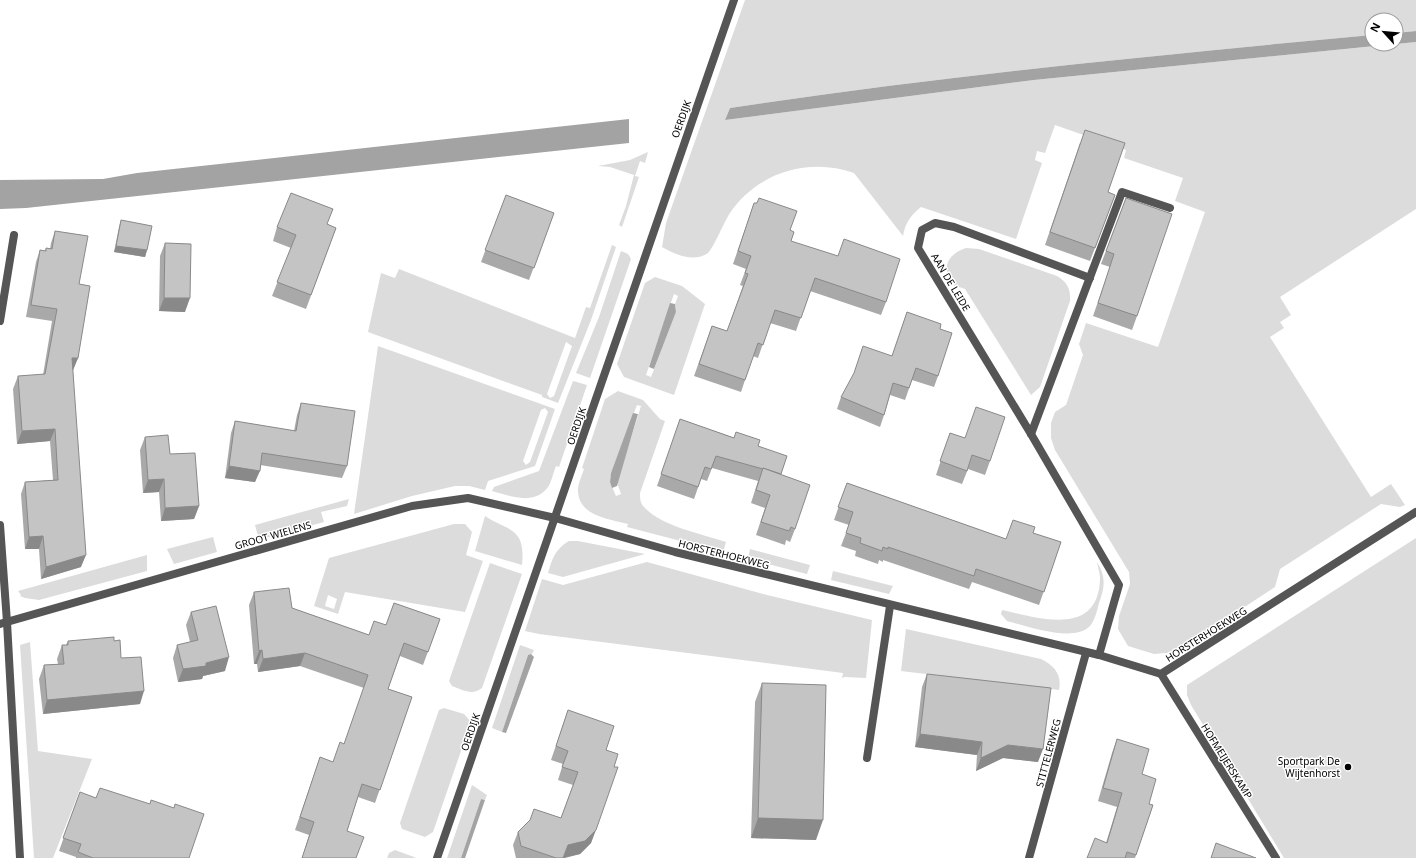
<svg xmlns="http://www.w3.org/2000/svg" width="1416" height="858" font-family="'Noto Sans',sans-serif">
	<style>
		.green { fill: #dcdcdc; fill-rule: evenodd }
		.water { fill: #a3a3a3 }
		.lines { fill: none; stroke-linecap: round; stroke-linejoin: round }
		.minor { stroke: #555; stroke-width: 8 }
		.tertiary { stroke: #555; stroke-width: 8 }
		.wall { fill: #a9a9a9 }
		.shaded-wall { fill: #898989 }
		.building { fill: #c4c4c4; stroke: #898989 }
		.poi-dot { fill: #000; stroke: #fff; stroke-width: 1.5 }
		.labels { text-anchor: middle; stroke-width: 3; stroke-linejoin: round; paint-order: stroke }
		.street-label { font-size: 10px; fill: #000; stroke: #fff }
		.poi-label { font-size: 10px; fill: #000; stroke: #fff; text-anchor: end }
	</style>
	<rect width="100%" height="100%" fill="#fff"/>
	<g class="green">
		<path d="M745,0H1416V31L1396,33V20H1372V35C1157,55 943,76 730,108L725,120L1034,80L1416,42V209L1280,297L1291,315L1280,322L1284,328L1270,337L1371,497L1391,484L1405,505L1400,507L1381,504L1280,569L1275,587L1176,652L1154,654L1128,646L1118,629L1119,616L1130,584L1129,572L1055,450L1051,438V423L1055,412L1066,405L1083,355L1079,344L1086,323L1158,347L1205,212L1175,201L1183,178L1124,158L1126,150L1055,125L1045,153L1037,151L1035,160L1042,163L1016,239L921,207C911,215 905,223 903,236L854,173C808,157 757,173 730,213C724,222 714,247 708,253C694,263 674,254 662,247L666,223Z"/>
		<path d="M648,152L645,163L640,161L635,176L639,177L622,227L619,225L626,206L634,175L610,167L598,166L630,160Z"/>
		<path d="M612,245L616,247L591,320L558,403L542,397V395L368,332L381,273L395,278L399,269L575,338L586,307L590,308ZM566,342L572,346L554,396L550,398L547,394Z"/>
		<path d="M966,248L979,249L1057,276C1067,282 1071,289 1070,301L1040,387L1031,395L965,289C961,287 956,287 953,285C950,283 949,279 948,276C943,262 953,252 966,248Z"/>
		<path d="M621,251L628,254L631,259L590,378L576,373L599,317Z"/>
		<path d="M655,277L682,286L705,304L674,395L624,377L617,364L645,283ZM674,294L678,296L675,304L676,312L651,377L646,375Z"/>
		<path d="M378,346L555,409L535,466L488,481L485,490L469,486H455L412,496L354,514ZM545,408L548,412L530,462L526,465L523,461L541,410Z"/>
		<path d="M573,381L587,385L559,467L556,466C553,473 552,481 548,487C534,506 510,496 492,491L494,487L539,471Z"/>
		<path d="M618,391L643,400L660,419L665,421L640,493C640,498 640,503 644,507C661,526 702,534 726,542L723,552L627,527L628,524C609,519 578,516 578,490C578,484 582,475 584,469L582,468L605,399ZM637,405L641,406L617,483L621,494L616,496L610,482L611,473Z"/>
		<path d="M349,499L347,506L321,512L324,522L259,540L255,525Z"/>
		<path d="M485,516C508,531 526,527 522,565L475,551Z"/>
		<path d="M454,524H465L472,532L466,555L483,561L465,612L345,592L338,614L314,606L329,558ZM328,595L337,599L334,609L325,606Z"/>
		<path d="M213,537L217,552L174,564L167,549Z"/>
		<path d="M1416,538V858H1284L1191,705L1187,695V685Z"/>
		<path d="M569,541H578L645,554L563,577L548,573C552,559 555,549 569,541Z"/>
		<path d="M750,549L810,565L807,574L748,559Z"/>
		<path d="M147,555V571L39,600L25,598L20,596L21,595L18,591Z"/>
		<path d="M647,562L767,595L872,620L866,678L845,677L842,678L843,673L539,634L525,631L542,579L563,585Z"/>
		<path d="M1097,562C1106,577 1105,587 1099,603C1097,611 1095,620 1090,626C1074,643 1027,626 1007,621L1001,614L1002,610C1038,618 1099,638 1100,578C1100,573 1098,568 1097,562Z"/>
		<path d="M490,563L522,574L482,688C472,696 463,690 452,686L449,681Z"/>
		<path d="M833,571L893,586L889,594L831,580Z"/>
		<path d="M906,629L1041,659C1055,666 1062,675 1059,690L901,671Z"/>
		<path d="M30,642L38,751L92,759L53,858H34L20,645Z"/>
		<path d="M520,645L534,650L532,654L528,655L502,732L492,728Z"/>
		<path d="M444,708L464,714L471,722L433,832L425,837L402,829L400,823L439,710Z"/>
		<path d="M472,785L487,795L485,800L481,799L461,858H447Z"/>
		<path d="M395,850L414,857L416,858H387L389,853Z"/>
	</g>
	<g class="water">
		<path d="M1416,31V42L1396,44V33Z"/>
		<path d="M1372,35V44H1395L1034,80L725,120L730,108C943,76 1157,55 1372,35Z"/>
		<path d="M629,119V143L26,208L0,209V180L103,179L137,173Z"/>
		<path d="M670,303L675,304L676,312L654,369L649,367Z"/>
		<path d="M633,413L638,414L617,486L612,488L610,482L611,473Z"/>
		<path d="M531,654L534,657L506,733L502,732L528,655Z"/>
		<path d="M481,799L485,800L465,858H461Z"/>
	</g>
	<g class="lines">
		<g class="minor">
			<path d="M1090,278L954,227L935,223L922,230L918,248L1031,434L1119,585L1099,655"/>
			<path d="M0,321L14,235"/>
			<path d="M1031,434L1122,192L1170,208"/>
			<path d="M0,525L7,622L20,858"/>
			<path d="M0,624L412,506L468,498L555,518L675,552L1099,655L1161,674L1416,512"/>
			<path d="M1161,674L1276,858"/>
			<path d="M867,758L890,606"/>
			<path d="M1029,858L1086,653"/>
		</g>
		<path class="tertiary" d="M437,858L734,0"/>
	</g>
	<g class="wall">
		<path d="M1080,143L1108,192L1115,195L1090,261L1045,245Z"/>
		<path d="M506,195L554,213L529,280L481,262Z"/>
		<path d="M1126,198L1137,316L1132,330L1093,316L1110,267L1101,264Z"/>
		<path d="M754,203L790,230L791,241L886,302L881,315L810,291L796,331L770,323L758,358L753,356L741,392L694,376L712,326L727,331L743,286L740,285L746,269L733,264Z"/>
		<path d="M121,220L147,250L145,257L114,252L119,227Z"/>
		<path d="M327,224L336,228L306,309L272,296L291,248L273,241L277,227Z"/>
		<path d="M55,231L79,284L78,358L73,370L81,567L41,579L39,549H25L21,494L25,482L53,480L50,441L17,444L13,389L18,376L43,375L52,321L26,317L36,262L40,250L45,251L46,248L50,249L51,243Z"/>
		<path d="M165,243L185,312L159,311L160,256Z"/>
		<path d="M907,312L940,329L938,376L934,387L912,380L905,400L890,395L884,415L880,427L837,409L841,397L892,356Z"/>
		<path d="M301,403L347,466L342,478L260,465L255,482L225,478L231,433L235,421L294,431L297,415Z"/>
		<path d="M680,419L758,446L781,475L795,529L790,542L786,540L785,545L756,535L765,508L751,503L758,481L712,468L707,481L701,479L694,499L657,486Z"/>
		<path d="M950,433L990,461L985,475L968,469L962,484L936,475Z"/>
		<path d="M145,437L170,454L199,506L194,519L161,521L159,492L143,493L140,450Z"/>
		<path d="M847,483L1006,539L1033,533L1061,542L1039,605L972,582L969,589L883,560V562L879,560L878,564L855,556L856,551L841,546L849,525L834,520Z"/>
		<path d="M254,592L292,608L369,635L386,625L394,603L440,619L423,665L400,656L388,689L412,697L375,803L358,797L347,831L356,858H302L309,835L295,830L320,757L333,762L344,744L364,688L300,666L258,672L257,664H254L249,605Z"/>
		<path d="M191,612L225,671L203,676L202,679L178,682L173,658L177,645L190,642L186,625Z"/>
		<path d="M68,641H114L121,658L140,704L43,714L39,679L44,665L58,664L57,659L62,645H66Z"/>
		<path d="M927,674L1038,762L1003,758L976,771L977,755L915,747L922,687Z"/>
		<path d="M762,683L816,840L751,838L755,702Z"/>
		<path d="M568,710L606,750L614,767L591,843L580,854L565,858H516L513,845L518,832L561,818L573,785L558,780L563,764L551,760Z"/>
		<path d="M1117,739L1142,774L1149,804L1153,805L1135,858H1087L1106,843L1117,807L1098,801L1112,753Z"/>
		<path d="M80,792L189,858H76V857L59,851Z"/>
	</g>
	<g class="shaded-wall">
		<path d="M116,246L147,250L145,257L114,252Z"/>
		<path d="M164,298H190L185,312L159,311Z"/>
		<path d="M72,358H78L73,370L67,371Z"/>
		<path d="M55,429L50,441L17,444L22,431Z"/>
		<path d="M229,466L260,471L255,482L225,478Z"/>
		<path d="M164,479L159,492L143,493L148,480Z"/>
		<path d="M199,506L194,519L161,521L165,508Z"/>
		<path d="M43,536L39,549H25L29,537Z"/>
		<path d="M86,555L81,567L41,579L46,567Z"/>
		<path d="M262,650L257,664H254L259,651Z"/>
		<path d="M305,653L300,666L258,672L263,659Z"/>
		<path d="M229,657L225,671L203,676L202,679L178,682L183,669Z"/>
		<path d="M144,691L140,704L43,714L47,700Z"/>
		<path d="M920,734L982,742L977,755L915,747Z"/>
		<path d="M1008,745L1043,749L1038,762L1003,758L976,771L981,758Z"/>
		<path d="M758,818L823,820L816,840L751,838Z"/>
		<path d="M596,830L591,843L580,854L563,858L568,845Z"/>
	</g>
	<g class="building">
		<path d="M1085,130L1125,143L1108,192L1115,195L1095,248L1050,232Z"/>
		<path d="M291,193L333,209L327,224L336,228L311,295L277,282L296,235L277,227Z"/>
		<path d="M506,195L554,213L534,268L485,250Z"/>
		<path d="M759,198L797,211L790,230L794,232L791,241L838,256L844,239L900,259L886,302L815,278L801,318L775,310L763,345L758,343L745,380L699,364L712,326L727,331L748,274L745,273L751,256L738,251L754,203H757Z"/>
		<path d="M1126,198L1172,214L1137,316L1098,303L1114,254L1106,251Z"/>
		<path d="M121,220L152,226L147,250L116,246Z"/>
		<path d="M55,231L88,236L79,284L90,286L78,358H72L86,555L46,567L43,536L29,537L25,482L58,480L55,429L22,431L18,376L45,374L57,309L31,305L40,250L46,251V248L52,249Z"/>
		<path d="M165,243L191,244L190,298H164Z"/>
		<path d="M907,312L941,324L940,329L952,333L938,376L916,368L909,388L893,383L884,415L841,397L854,373L863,346L892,356Z"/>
		<path d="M301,403L355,411L347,466L262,453L260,471L229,466L235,421L296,431Z"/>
		<path d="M976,407L1005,417L990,461L972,455L967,471L940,461L950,433L965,438Z"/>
		<path d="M680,419L734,438L736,432L760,440L758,446L787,456L781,474L763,468V469L716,456L711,469L705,467L698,487L661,474Z"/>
		<path d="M168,435L170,454L195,453L199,506L165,508L164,479L148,480L145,437Z"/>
		<path d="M763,468L810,485L795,529L791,527L789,531L761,522L770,495L756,490Z"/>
		<path d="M847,483L1006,539L1013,520L1035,527L1033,533L1061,542L1044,592L976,569L974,576L888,547V549L883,547L882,551L860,543L861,538L846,533L853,512L838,507Z"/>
		<path d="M289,588L292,608L369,635L374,621L386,625L394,603L440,619L428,652L404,643L388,689L412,697L380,790L362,784L347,831L364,837L356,858H302L314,822L300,817L320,757L333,762L340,742L344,744L368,675L305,653L263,659L262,650L259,651L254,592Z"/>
		<path d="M216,606L229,657L206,663V666L183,669L177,645L198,640L191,612Z"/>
		<path d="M114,637V641L120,640L121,658L141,657L144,691L47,700L44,665L64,664L62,645H68V641Z"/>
		<path d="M927,674L1051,688L1043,749L1008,745L981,758L982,742L920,734Z"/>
		<path d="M762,683L826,685L823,820L758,818Z"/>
		<path d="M568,710L614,726L606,750L618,754L614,767H618L596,830L585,841L568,845L563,858H556L521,846L518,832L530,820L534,809L561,818L578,772L562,767L568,751L556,746Z"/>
		<path d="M1117,739L1149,749L1142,774L1156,779L1149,804L1153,805L1136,855L1127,852L1125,858H1087L1095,838L1107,843L1122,793L1103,788Z"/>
		<path d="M100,788L150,804L151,800L174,808L175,804L204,814L189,858H93L78,852L81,844L63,838L80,792L96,798Z"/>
		<path d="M1216,843L1256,858H1211Z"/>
	</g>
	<circle class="poi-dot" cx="1348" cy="767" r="4"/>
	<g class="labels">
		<g class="street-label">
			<text transform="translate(681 119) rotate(-70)" y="4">OERDIJK</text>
			<text transform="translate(951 282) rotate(59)" y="4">AAN DE LEIDE</text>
			<text transform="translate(576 426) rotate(-71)" y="4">OERDIJK</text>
			<text transform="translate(273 535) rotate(-16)" y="4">GROOT WIELENS</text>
			<text transform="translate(724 554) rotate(14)" y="4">HORSTERHOEKWEG</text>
			<text transform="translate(1206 634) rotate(-32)" y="4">HORSTERHOEKWEG</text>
			<text transform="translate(470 732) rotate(-71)" y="4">OERDIJK</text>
			<text transform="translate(1048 753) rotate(-75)" y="4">STITTELERWEG</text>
			<text transform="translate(1227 761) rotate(58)" y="4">HOFMEIJERSKAMP</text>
		</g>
		<g class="poi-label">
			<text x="1340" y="765">Sportpark De<tspan x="1340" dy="12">Wijtenhorst</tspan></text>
		</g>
	</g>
	<g transform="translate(1384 32) rotate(297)"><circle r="19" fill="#ffffff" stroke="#999999"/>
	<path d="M0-3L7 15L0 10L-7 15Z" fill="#000000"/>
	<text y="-6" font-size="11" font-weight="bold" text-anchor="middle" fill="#000000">N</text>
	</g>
</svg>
